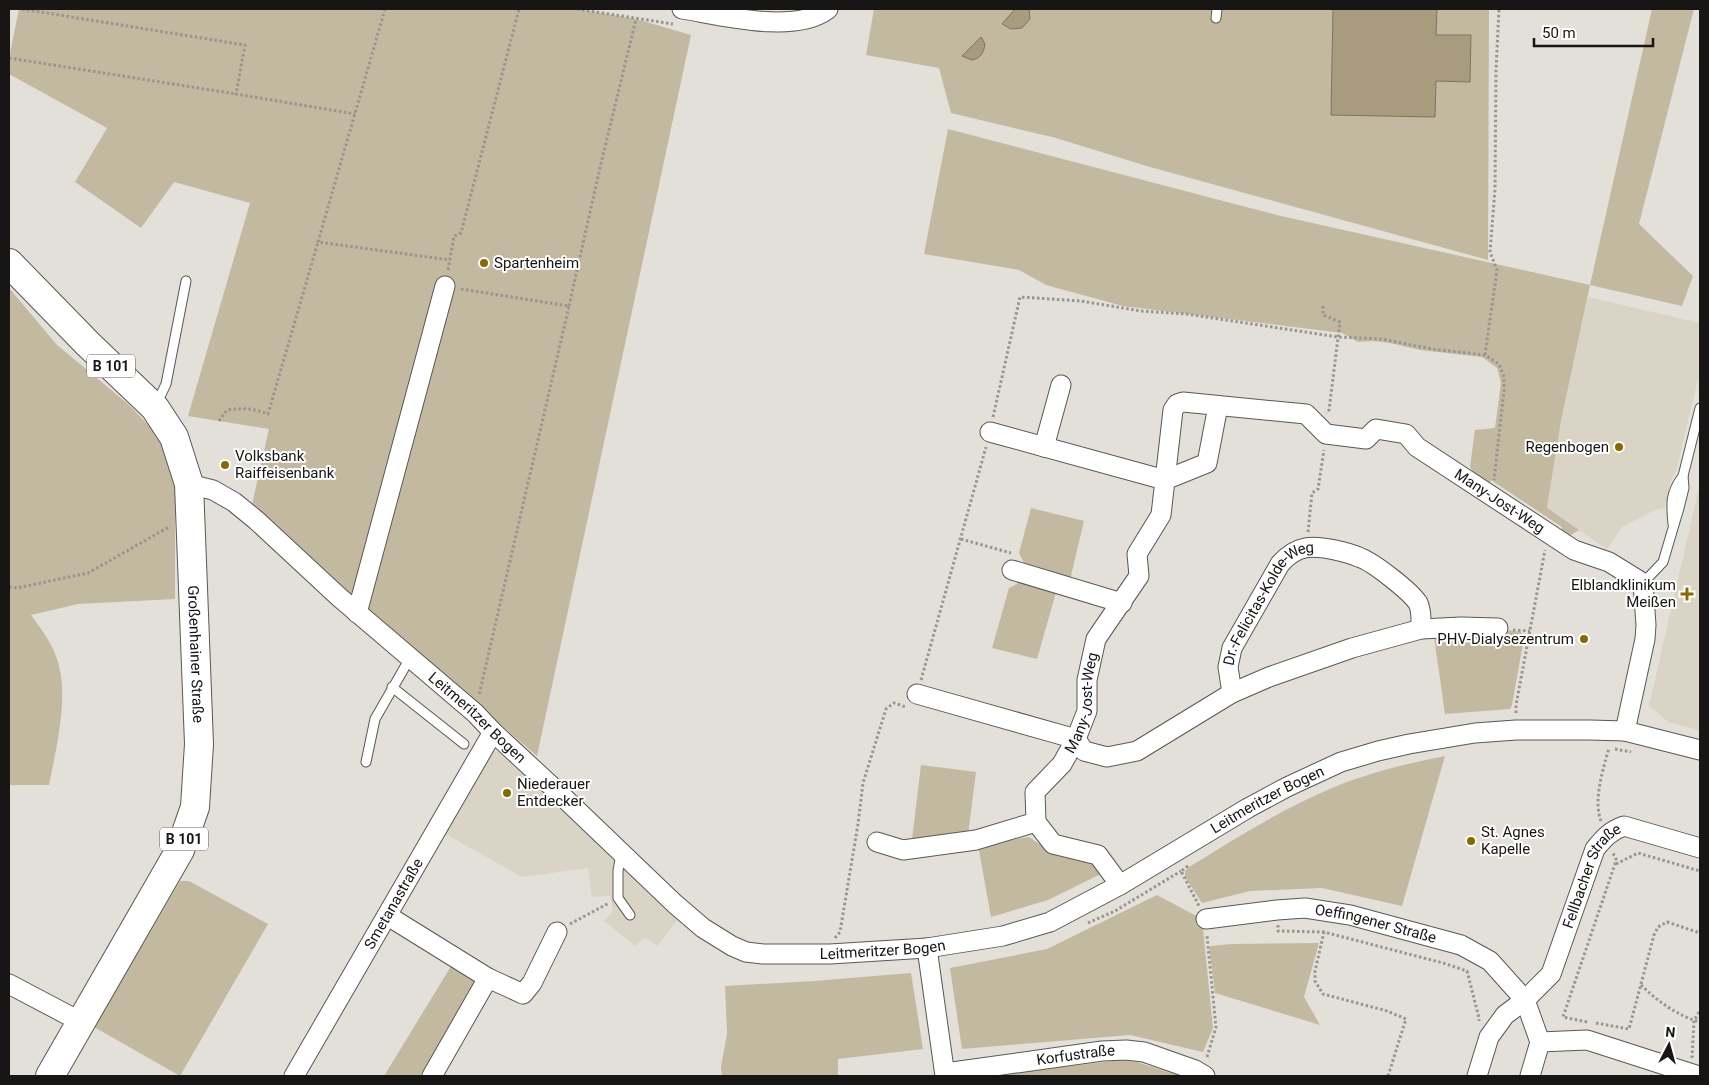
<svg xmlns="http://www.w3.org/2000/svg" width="1709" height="1085" font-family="Roboto,sans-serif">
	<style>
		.built { fill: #d9d4c6 }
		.green { fill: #c3b9a0 }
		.water { fill: #a99c7e; stroke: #7d745e }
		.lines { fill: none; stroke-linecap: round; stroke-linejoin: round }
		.lane-casing { stroke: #5a5853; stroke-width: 11 }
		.street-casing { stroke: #5a5853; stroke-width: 21 }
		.primary-casing { stroke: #5a5853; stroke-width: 30 }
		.path { stroke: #969590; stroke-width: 3; stroke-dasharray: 2.5 2.5; stroke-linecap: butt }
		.lane { stroke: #fff; stroke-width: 9 }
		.street { stroke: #fff; stroke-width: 19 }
		.primary { stroke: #fff; stroke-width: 28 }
		.poi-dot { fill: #876905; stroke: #fff; stroke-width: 2 }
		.labels { text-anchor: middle; stroke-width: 4; stroke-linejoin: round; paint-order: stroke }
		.shield { fill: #fff; stroke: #5d5c5a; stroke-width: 1 }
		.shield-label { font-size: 14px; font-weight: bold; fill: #171614 }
		.poi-label { font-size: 15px; fill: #171614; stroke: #fff; text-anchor: start }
		.street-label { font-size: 15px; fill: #171614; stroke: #fff }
	</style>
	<rect width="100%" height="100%" fill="#e2e0d9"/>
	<g class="built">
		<path d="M1588,297L1700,323V370L1676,472L1671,480L1665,507L1655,510L1622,527L1607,549L1547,509L1561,421Z"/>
		<path d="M1700,483V731L1668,722L1649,706Z"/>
		<path d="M505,751L679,918L657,946L645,937L635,946L604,921L613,911L610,896L592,897L588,868L522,877L444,833L490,752Z"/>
	</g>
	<g class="green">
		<path d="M19,9H577L636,19L691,35L537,756L251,509L269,429L188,416L250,203L174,182L141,228L75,182L107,128L9,74V58Z"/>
		<path d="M874,9H1489L1488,260L1150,167L1056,138L951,113L939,68L866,55Z"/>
		<path d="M1652,9H1694L1639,224L1693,276L1682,306L1590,285L1561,421L1547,508L1579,530L1567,537L1562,534V527L1491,480L1487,487L1477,478L1470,467L1475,430L1495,428L1501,383L1497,368L1482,357L1420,350L1390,343L1374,341L1358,342L1342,333L1123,306L1046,285L1019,270L924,254L948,129L1281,216L1590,285Z"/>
		<path d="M9,288L57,345L128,404L157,434L177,481L175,513V599L78,604L31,615C41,629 53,644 58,662C69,698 56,749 49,785H9Z"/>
		<path d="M1031,508L1084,521L1070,580L1027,569L1019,553Z"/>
		<path d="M1024,580L1057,589L1037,659L992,648L1009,588Z"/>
		<path d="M1500,629L1521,632L1524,638L1512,705L1510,709L1445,714L1434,637Z"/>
		<path d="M1445,756L1402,906L1322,888L1250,891L1202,903L1185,877V871L1189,867C1235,839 1280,810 1330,789C1366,773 1406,764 1445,756Z"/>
		<path d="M921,765L976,772L968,835L917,840L912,839Z"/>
		<path d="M1029,837L1057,856L1091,860L1103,873L1048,900L991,917L978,845Z"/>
		<path d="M180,881H189L268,924L180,1076L94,1027Z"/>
		<path d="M1157,895L1202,919L1213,1028L1203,1052L1130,1035L962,1049L950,968L1047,949Z"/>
		<path d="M1319,943L1304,997L1320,1025L1215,993L1210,954L1209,949L1211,946L1231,944Z"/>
		<path d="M453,963L471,974L475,981L472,992L425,1076H384Z"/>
		<path d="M911,973L923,1049L838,1059V1076H722L721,1067L727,1034L725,986L814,981Z"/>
		<path d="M1120,1060L1137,1062L1180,1076H991Z"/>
	</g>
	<g class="water">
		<path d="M1015,9H1029L1030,19L1022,28L1011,29L1002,24Z"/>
		<path d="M1333,9H1437L1436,35H1471L1470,82L1436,81L1435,117L1331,115Z"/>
		<path d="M981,37L985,44C984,52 981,58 972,60L962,56Z"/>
	</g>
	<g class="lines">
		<g class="lane-casing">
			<g id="lane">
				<path d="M1216,18L1217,9"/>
				<path d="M156,405L166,384L186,281"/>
				<path d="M1673,524C1671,504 1670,493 1683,476"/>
				<path d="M1643,583L1663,562L1679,508L1684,488L1683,476L1700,408"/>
				<path d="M392,687L464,744"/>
				<path d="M366,762L375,719L410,658"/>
				<path d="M621,853L618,871V898L630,915"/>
			</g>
		</g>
		<g class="street-casing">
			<g id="street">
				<path d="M682,9C720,15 795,35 828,9"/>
				<path id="s1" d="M990,432L1165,480L1173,410L1177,404L1183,402L1306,414L1326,434L1366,439L1376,429L1406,434L1417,447L1574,550L1609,562L1643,583L1646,625L1645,639L1625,731"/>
				<path d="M1044,447L1061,385"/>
				<path id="s2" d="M189,484L213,490L234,502L256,520L339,597L475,713L493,732L560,794L675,904L703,928L732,946L746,952L763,954H830L927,948L1003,936L1050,922L1120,885L1248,808L1287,787L1341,762L1378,751L1409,744L1475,733L1516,730H1590L1625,731L1700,750"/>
				<path d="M1012,570L1122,603"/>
				<path d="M357,613L445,286"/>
				<path id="s3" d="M1232,693L1228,667L1232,648L1280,564C1287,556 1294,550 1305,548C1319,545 1348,552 1361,558C1374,563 1410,591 1418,603C1422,611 1421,621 1421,629"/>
				<path d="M917,694L1076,739L1084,751L1107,757L1137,751L1232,693L1269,677L1352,648L1421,629L1461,627L1498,628"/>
				<path d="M877,842L903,850L976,840L1036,822"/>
				<path id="s4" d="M1120,885L1098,855L1053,844L1036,822L1035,792L1062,764L1076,739L1087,711V680L1096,639L1139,576L1137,554L1161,515L1165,480L1207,463L1218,406"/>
				<path d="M388,916L488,978"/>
				<path id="s5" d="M1206,919L1277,910L1305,908L1350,915L1461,945L1490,961L1525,1000L1505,1015L1489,1037L1477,1076"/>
				<path d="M927,948L945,1076"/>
				<path d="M9,984L81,1022"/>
				<path d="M1540,1042L1587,1040L1699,1076"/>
				<path id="s6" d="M945,1073L1102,1051L1126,1050L1144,1052L1195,1070L1205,1076"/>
				<path id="s7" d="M294,1076L493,732"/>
				<path d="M432,1076L488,978L523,994L532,983L557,932"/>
				<path id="s8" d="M1530,1076L1540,1042L1525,1000L1551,974L1595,849C1604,838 1610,831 1624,826L1700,848"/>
			</g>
		</g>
		<g class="primary-casing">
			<g id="primary">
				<path id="s9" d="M9,263L88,344L155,408L174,437L189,484L199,744L195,807L180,850L50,1076"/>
			</g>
		</g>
		<g class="path">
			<path d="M22,9L245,45L236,94L355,114"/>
			<path d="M385,9L318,242L450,260"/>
			<path d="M577,9L673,24"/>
			<path d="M9,58L236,94"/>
			<path d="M448,270L454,236L461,233L519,9"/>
			<path d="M461,289L569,306L479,695"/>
			<path d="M569,306L599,172L636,19"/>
			<path d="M1323,306V315L1340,322L1329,410L1326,413"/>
			<path d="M1485,355L1497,270L1490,252L1495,189L1496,70L1499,9"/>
			<path d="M993,417L1020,297L1081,301L1141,311L1186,314L1338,337L1381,339L1432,349L1485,355L1499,364L1504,377V390L1494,480"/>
			<path d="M219,421L227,410C243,408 253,408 268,414L318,242"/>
			<path d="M1308,532L1312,493L1318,489L1324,450"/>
			<path d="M961,539L1011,553"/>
			<path d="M9,587L17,588L88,573L169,527"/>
			<path d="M1513,630L1530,631"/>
			<path d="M921,680L986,447"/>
			<path d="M1516,713V705L1545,550"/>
			<path d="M1615,749L1631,752"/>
			<path d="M1601,821C1593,801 1603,769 1609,748"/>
			<path d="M1616,864L1638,853L1700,871"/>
			<path d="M1188,866L1181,871L1199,906"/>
			<path d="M1088,923L1115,911L1181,871"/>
			<path d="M570,924L609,903"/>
			<path d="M1278,925V931L1324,932"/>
			<path d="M835,938L840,932L858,824L863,783L886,709L894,703L906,707"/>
			<path d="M1641,985C1657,1001 1678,1016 1700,1022"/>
			<path d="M1587,1022L1563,1017L1615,864L1616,859L1613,853"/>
			<path d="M1596,1023L1629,1029L1654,935L1658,927L1667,922L1700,933"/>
			<path d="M1207,1057L1216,1027L1207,936"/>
			<path d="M1692,1058L1694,1020L1700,1011"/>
			<path d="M1388,1076L1406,1019L1387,1011L1323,994L1315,981V971L1324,932L1443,963L1467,971L1479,1018V1021"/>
		</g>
		<use href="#lane" class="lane"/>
		<use href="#street" class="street"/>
		<use href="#primary" class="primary"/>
	</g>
	<g class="poi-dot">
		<circle cx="484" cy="263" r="5"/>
		<circle cx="1619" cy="447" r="5"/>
		<circle cx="225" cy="465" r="5"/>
		<path d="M1684.5 586.5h5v5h5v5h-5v5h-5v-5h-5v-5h5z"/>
		<circle cx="1584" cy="639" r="5"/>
		<circle cx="507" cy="793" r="5"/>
		<circle cx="1471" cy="841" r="5"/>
	</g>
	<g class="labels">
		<g class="shield">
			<rect x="87" y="354.5" width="48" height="23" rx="4"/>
			<rect x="160" y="827.5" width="48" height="23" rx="4"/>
		</g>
		<g class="shield-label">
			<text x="111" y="371">B 101</text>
			<text x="184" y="844">B 101</text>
		</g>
		<g class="poi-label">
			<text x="494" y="268">Spartenheim</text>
			<text x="1609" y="452" text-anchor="end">Regenbogen</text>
			<text x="235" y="461">Volksbank<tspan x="235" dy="17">Raiffeisenbank</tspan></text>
			<text x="1676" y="590" text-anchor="end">Elblandklinikum<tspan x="1676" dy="17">Meißen</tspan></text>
			<text x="1574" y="644" text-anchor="end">PHV-Dialysezentrum</text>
			<text x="517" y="789">Niederauer<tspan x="517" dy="17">Entdecker</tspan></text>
			<text x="1481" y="837">St. Agnes<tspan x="1481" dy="17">Kapelle</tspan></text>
		</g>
		<g class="street-label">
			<text dy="5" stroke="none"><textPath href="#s1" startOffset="618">Many-Jost-Weg</textPath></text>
			<text dy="5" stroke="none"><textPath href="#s3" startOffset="105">Dr.-Felicitas-Kolde-Weg</textPath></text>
			<text dy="5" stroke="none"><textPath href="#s9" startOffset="460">Großenhainer Straße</textPath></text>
			<text dy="5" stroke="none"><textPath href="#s4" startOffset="246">Many-Jost-Weg</textPath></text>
			<text dy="5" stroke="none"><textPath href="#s2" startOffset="374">Leitmeritzer Bogen</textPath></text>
			<text dy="5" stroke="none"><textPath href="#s2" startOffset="1289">Leitmeritzer Bogen</textPath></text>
			<text dy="5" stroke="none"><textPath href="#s8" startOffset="224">Fellbacher Straße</textPath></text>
			<text dy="5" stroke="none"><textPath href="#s7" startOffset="199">Smetanastraße</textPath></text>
			<text dy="5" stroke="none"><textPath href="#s5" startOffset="172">Oeffingener Straße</textPath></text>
			<text dy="5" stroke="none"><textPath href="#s2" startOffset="869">Leitmeritzer Bogen</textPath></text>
			<text dy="5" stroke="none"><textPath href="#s6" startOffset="132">Korfustraße</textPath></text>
		</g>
	</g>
	<rect width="1709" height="1085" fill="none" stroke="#171614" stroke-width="20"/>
	<g transform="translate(1669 1045) rotate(6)" stroke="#ffffff" stroke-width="4" paint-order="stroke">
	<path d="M0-4L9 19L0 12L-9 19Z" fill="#171614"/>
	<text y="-8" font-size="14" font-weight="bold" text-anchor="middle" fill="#171614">N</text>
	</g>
	<path d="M1534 38v8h119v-8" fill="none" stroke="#171614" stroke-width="2.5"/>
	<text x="1542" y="38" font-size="15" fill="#171614" stroke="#ffffff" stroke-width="4" paint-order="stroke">50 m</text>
</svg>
